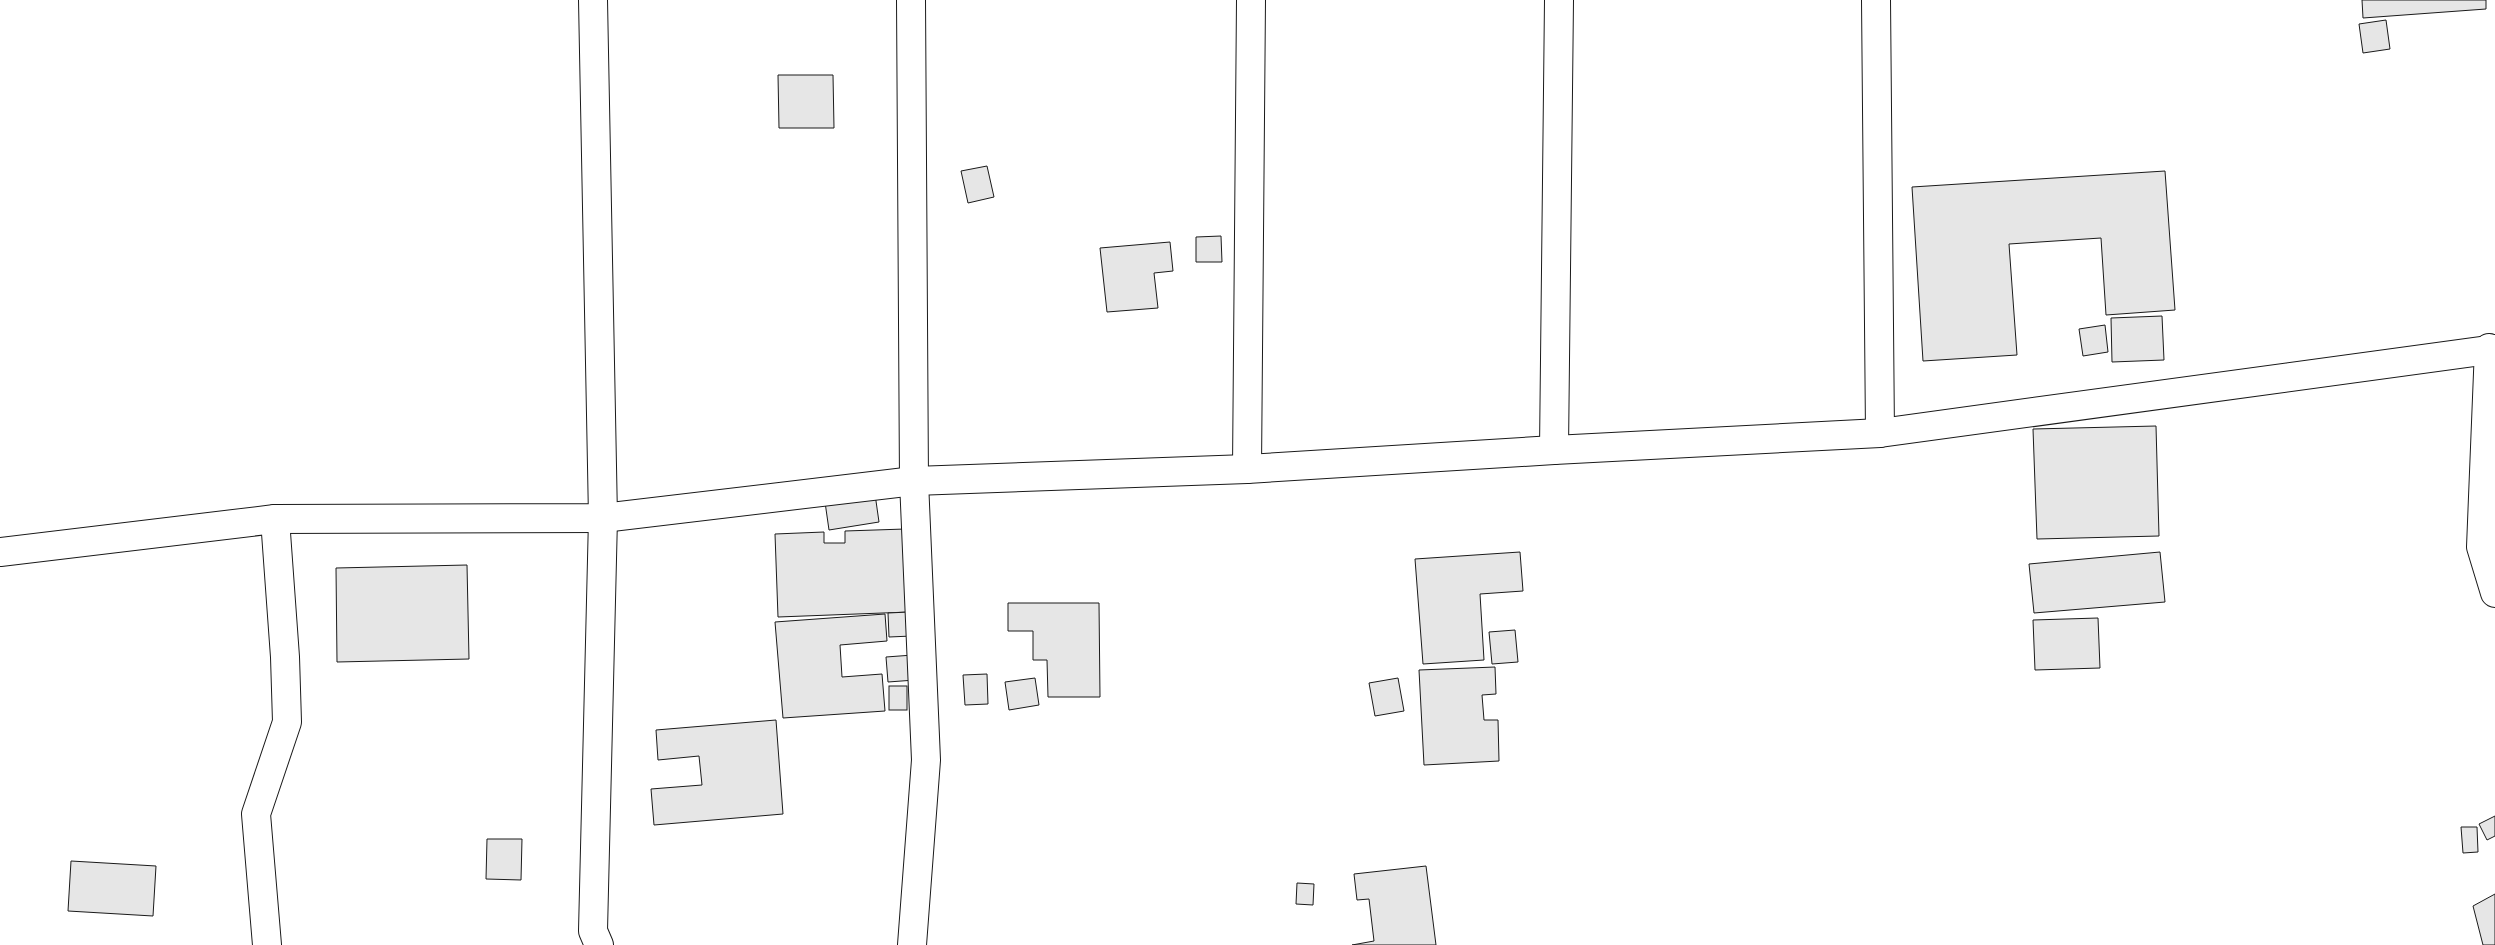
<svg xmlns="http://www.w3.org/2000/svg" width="2495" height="945" font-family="Lato,sans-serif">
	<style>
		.building { fill: #e6e6e6; stroke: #1a1a1a }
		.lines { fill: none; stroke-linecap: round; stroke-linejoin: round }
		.minor-casing { stroke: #1a1a1a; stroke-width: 30 }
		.minor { stroke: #fff; stroke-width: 28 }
	</style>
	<rect width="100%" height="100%" fill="#fff"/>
	<g class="building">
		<path d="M2362,0H2486V9L2363,18Z"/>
		<path d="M2386,20L2390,49L2363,53L2359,24Z"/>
		<path d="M778,75H833L834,128H779Z"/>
		<path d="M987,166L994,197L968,203L961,171Z"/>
		<path d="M2165,171L2175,310L2106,315L2101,238L2009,244L2017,355L1923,361L1912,187Z"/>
		<path d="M1221,236L1222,262H1196V237Z"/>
		<path d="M1170,242L1173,271L1154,273L1158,308L1107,312L1100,248Z"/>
		<path d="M2162,316L2164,360L2112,362L2111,318Z"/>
		<path d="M2105,325L2108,352L2083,356L2079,329Z"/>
		<path d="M2156,426L2159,536L2037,539L2033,429Z"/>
		<path d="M875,494L879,522L829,530L825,502Z"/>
		<path d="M905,529L909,612L778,617L775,534L824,532V543H845V531Z"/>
		<path d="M1520,552L1523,591L1480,594L1484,660L1423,664L1415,559Z"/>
		<path d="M2160,552L2165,602L2034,613L2029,564Z"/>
		<path d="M467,565L469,659L337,662L336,568Z"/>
		<path d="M1008,603H1099L1100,697H1048L1047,660H1033V631H1008Z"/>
		<path d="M909,612L912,636L889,637L888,613Z"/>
		<path d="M885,614L887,641L840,645L842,677L882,674L885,711L783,718L775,622Z"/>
		<path d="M2098,618L2100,668L2035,670L2033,620Z"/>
		<path d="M1515,630L1518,662L1492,664L1489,632Z"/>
		<path d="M913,655L915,680L888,682L886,657Z"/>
		<path d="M1495,667L1496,694L1482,695L1484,720H1498L1499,761L1424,765L1419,670Z"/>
		<path d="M987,674L988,704L965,705L963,675Z"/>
		<path d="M1035,678L1039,705L1009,710L1005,682Z"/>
		<path d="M1398,678L1404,711L1375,716L1369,683Z"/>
		<rect x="889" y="686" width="18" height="24"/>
		<path d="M776,720L783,814L654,825L651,789L702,785L699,756L658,760L656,730Z"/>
		<path d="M2495,816V836L2487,840L2479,824Z"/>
		<path d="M2461,827H2477L2478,852L2463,853Z"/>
		<path d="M487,839H522L521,880L486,879Z"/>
		<path d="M71,861L156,866L153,916L68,911Z"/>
		<path d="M1426,866L1436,945H1352L1374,941L1369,899L1357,900L1354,874Z"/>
		<path d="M1297,883L1314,884L1313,905L1296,904Z"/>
		<path d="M2495,894V945H2483L2473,906Z"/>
	</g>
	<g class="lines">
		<g class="minor-casing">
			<g id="minor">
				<path d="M593,0L603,518L593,931L599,945"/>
				<path d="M911,0L914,481L926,760L912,945"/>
				<path d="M1876,0L1880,433"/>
				<path d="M2489,348L2481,547L2495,593"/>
				<path d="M1554,450L1559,0"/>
				<path d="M1247,469L1251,0"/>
				<path d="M0,552L275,519L603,518L914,481L1247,469L1554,450L1880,433L2495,349"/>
				<path d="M267,945L256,814L287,722L285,657L275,519"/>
			</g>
		</g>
		<use href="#minor" class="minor"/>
	</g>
</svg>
